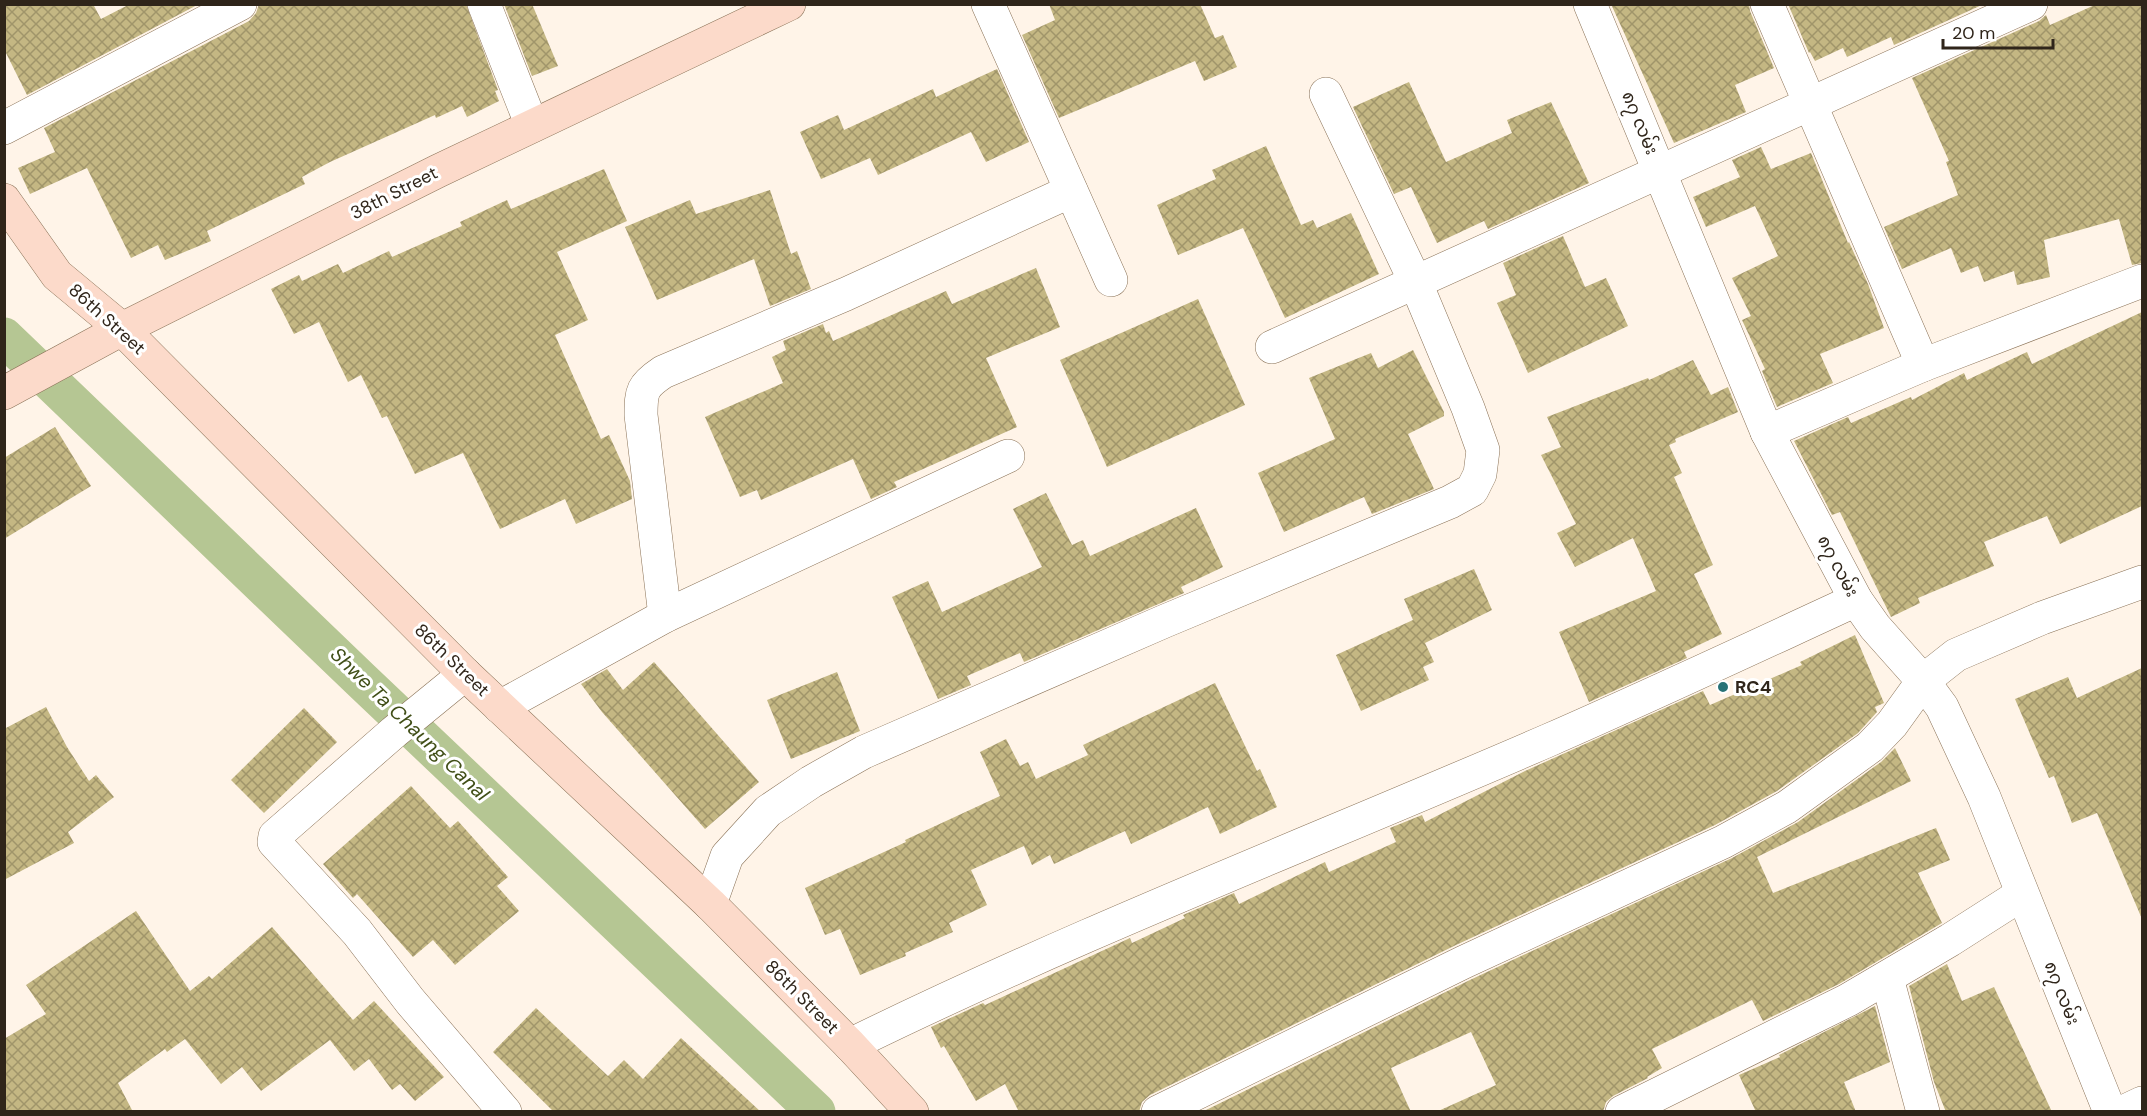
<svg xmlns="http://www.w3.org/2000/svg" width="2147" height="1116" font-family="'DM Sans','Noto Sans Myanmar',sans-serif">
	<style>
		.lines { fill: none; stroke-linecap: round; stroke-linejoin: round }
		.canal { stroke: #b5c693; stroke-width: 39 }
		.building { fill: url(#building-cross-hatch) }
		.street-casing { stroke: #8a7257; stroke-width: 34 }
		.secondary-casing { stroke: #8a7257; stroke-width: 34 }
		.street { stroke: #fff; stroke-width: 33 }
		.secondary { stroke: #fcdaca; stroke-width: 33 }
		.poi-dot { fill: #277276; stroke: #fff; stroke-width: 2 }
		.labels { text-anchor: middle; stroke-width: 6; stroke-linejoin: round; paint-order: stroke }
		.street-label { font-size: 18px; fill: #2f251a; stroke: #fff }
		.poi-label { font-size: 18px; font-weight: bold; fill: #2f251a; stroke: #fff; text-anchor: start }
		.water-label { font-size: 20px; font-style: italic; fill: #414f18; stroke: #fff }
	</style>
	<defs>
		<pattern id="building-cross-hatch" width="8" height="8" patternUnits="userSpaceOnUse" patternTransform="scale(1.5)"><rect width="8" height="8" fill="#c4b783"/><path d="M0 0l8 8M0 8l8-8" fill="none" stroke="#a0956a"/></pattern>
	</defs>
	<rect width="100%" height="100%" fill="#fff4e8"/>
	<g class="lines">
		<path class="canal" d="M4,337L360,679L816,1112"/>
	</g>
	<g class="building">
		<path d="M4,4H93L101,19L130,4H199L27,95L4,49Z"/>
		<path d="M259,4H466L498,90L495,91L499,101L467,117L462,106L436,118L435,115L330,162L302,177L305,184L207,231L211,241L165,260L158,245L131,258L87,168L30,194L18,168L55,152L44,128L249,21L256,13Z"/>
		<path d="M504,4H532L558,66L532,76Z"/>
		<path d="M1049,4H1200L1215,38L1223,35L1237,67L1204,81L1195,61L1059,118L1022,35L1055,20Z"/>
		<path d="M1611,4H1749L1750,11L1774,68L1735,85L1746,112L1674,143Z"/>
		<path d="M1788,4H1984L1894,45L1891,37L1847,57L1843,48L1815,61L1810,52L1809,53Z"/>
		<path d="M2097,4H2142V263L2132,265L2119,219L2044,240L2050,277L2017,285L2014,271L1984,282L1978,266L1961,273L1951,248L1902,269L1884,227L1958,195L1946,162L1949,161L1912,78L2039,21L2046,15L2050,25Z"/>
		<path d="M997,69L1029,142L986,162L971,132L878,175L870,158L821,179L800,132L838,115L844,130L933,89L936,97Z"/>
		<path d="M1409,82L1446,162L1512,133L1507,120L1551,102L1589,183L1488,229L1484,221L1437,243L1411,187L1394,194L1353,107Z"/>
		<path d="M1266,146L1301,225L1313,220L1317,228L1351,213L1379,274L1285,318L1243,228L1178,255L1157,205L1216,179L1212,170Z"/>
		<path d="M1761,147L1771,169L1811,153L1848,243L1849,242L1868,284L1884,328L1820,354L1833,383L1777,407L1762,371L1765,369L1742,320L1751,316L1732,278L1778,256L1755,206L1706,227L1693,197L1740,177L1732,160Z"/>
		<path d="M604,169L627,221L557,252L588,320L555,335L601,439L609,435L630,481L632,499L576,524L565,499L500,529L463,453L415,474L387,416L382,418L361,375L348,382L319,322L294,334L271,289L299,275L302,281L338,264L343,273L389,251L392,257L462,226L460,222L507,200L511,209Z"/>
		<path d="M770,190L791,254L797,251L811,289L770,306L754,259L657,300L625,227L690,200L696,214Z"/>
		<path d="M1563,236L1585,287L1606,278L1628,326L1528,373L1497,303L1516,295L1503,263Z"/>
		<path d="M1036,268L1060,327L986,358L1017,427L894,482L897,487L871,499L853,459L761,500L757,490L740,497L705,417L783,383L772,357L786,350L783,341L823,324L826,333L829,331L833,341L946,291L952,304Z"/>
		<path d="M1198,299L1245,405L1107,467L1060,360Z"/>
		<path d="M2142,312V506L2060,544L2047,516L1984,542L1994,566L1918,598L1920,603L1891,617L1840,512L1832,515L1794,441L1848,417L1851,423L1911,397L1912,400L1964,373L1967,380L2027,352L2032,364Z"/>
		<path d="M1413,350L1444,412V416L1408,434L1434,489L1372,514L1364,497L1284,532L1258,473L1335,439L1309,378L1371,353L1378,368Z"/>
		<path d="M1693,360L1711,395L1728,387L1738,412L1675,439L1676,442L1669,445L1682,473L1674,477L1713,565L1694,574L1722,634L1684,652L1687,658L1589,702L1559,632L1656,591L1633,538L1575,567L1557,533L1576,524L1541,455L1561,447L1547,417L1648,378L1649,380Z"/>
		<path d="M55,427L91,486L4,539V458Z"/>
		<path d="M1046,493L1072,545L1083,540L1090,556L1196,508L1223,567L1181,587L1184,593L1024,662L1020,653L967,676L971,685L938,699L892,597L928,581L942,612L1042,567L1013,509Z"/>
		<path d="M1474,569L1492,610L1425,643L1434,662L1423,667L1429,680L1361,711L1336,655L1413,620L1404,599Z"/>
		<path d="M1855,635L1884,703L1875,707L1877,712L1858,733L1777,791L1715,825L1456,945L1150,1095L1142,1102L1139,1112H1019L1005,1084L976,1101L944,1046L941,1048L931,1027L983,1003L985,1005L1130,938L1132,943L1185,918L1183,915L1234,893L1239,904L1325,862L1329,872L1396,842L1390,828L1422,815L1425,822L1525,771L1703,691L1710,705L1802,665L1800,662Z"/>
		<path d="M654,662L759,782L705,829L602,712L581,684L607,669L623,690Z"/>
		<path d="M2142,668V919L2097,813L2072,823L2054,776L2049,778L2015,699L2068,677L2077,698Z"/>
		<path d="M837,672L860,731L791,759L767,700Z"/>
		<path d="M1215,683L1257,771L1260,769L1277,807L1220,834L1208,807L1131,844L1125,831L1054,864L1050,855L1032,865L1024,846L971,870L987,905L949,923L953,932L905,953L906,956L860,975L840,929L825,935L805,888L906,842L905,840L1000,796L980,752L1006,739L1020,766L1028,762L1036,779L1088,755L1083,745Z"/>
		<path d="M46,707L67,747L89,781L96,775L114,797L68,832L74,843L4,880V729Z"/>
		<path d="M304,708L337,742L264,813L231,780Z"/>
		<path d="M1895,748L1911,781L1757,857L1773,893L1936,828L1950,860L1918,873L1942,923L1839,984L1763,1021L1752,1000L1652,1049L1662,1068L1647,1077L1648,1078L1613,1096L1606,1102L1603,1112H1436L1496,1085L1471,1032L1391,1068L1411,1112H1202L1472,979L1732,858L1798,822L1881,762Z"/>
		<path d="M411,786L450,828L458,821L508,877L497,886L519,911L455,965L433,940L413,957L357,894L353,898L323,864Z"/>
		<path d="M136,911L190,991L209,976L212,979L272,927L353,1020L374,1001L444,1077L415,1101L400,1084L392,1090L369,1059L354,1071L330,1040L261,1091L242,1067L221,1084L185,1039L167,1052L165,1049L118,1083L133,1112H4V1039L46,1014L26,985Z"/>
		<path d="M1947,964L1962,1001L1994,987L2052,1112H1946L1934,1082L1909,986Z"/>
		<path d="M1875,1006L1890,1062L1844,1082L1856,1112H1756L1739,1075L1780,1057L1779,1055Z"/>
		<path d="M536,1008L608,1076L624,1060L643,1079L681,1038L761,1112H554L493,1052Z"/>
	</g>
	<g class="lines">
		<g class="street-casing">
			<g id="street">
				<path d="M484,4L532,126"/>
				<path d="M988,4L1111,280"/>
				<path d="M1590,4L1767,432L1856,600L1875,627L1923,681L1942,707L1984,797L2110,1112"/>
				<path d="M1767,4L1923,365"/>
				<path d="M4,128L240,4"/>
				<path d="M1272,347L2031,4"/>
				<path d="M1767,432L1923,365L2142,281"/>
				<path d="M665,616L641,415C641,391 642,386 663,372L846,294L1071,191"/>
				<path d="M465,674L394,732L275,836L274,842L357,932L410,1001L505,1112"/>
				<path d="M500,707L665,616L1008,456"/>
				<path d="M710,904L727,856L768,811L811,782L864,752L1165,621L1450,502L1472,490L1480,474L1483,450L1468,408L1415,281L1326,94"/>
				<path d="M1887,978L1923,1112"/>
				<path d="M850,1045C1078,933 1316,841 1549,740C1652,695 1754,647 1856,600"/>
				<path d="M1158,1112L1464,962L1723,842L1787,807L1870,747L1892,724L1923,681L1956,655L2042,618L2142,582"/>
				<path d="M1622,1112L1848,1000L1950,940L2022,894"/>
				<path d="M2123,1112L2142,1103"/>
			</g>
		</g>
		<g class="secondary-casing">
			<g id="secondary">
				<path d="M4,200L57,275L122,329L465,674L710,904L850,1045L912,1112"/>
				<path d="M4,393L122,329L438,171L789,4"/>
			</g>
		</g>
		<use href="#street" class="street"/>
		<use href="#secondary" class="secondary"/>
	</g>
	<circle class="poi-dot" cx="1723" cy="687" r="6"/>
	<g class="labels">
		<g class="street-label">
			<text transform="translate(1640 123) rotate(67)" y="6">၈၇ လမ်း</text>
			<text transform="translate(394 193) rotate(-27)" y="6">38th Street</text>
			<text transform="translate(107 319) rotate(42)" y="6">86th Street</text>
			<text transform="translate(1838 566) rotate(62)" y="6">၈၇ လမ်း</text>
			<text transform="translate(452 660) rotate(44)" y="6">86th Street</text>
			<text transform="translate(2062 993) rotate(68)" y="6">၈၇ လမ်း</text>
			<text transform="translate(802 997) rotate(45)" y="6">86th Street</text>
		</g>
		<g class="poi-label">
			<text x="1735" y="693">RC4</text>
		</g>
		<g class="water-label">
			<text transform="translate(410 724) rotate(44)" y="7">Shwe Ta Chaung Canal</text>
		</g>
	</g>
	<rect width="2147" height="1116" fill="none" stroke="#2f251a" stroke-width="12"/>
	<path d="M1943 39v9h110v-9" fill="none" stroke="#2f251a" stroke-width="3"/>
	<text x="1952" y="39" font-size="18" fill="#2f251a" stroke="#ffffff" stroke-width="4.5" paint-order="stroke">20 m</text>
</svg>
